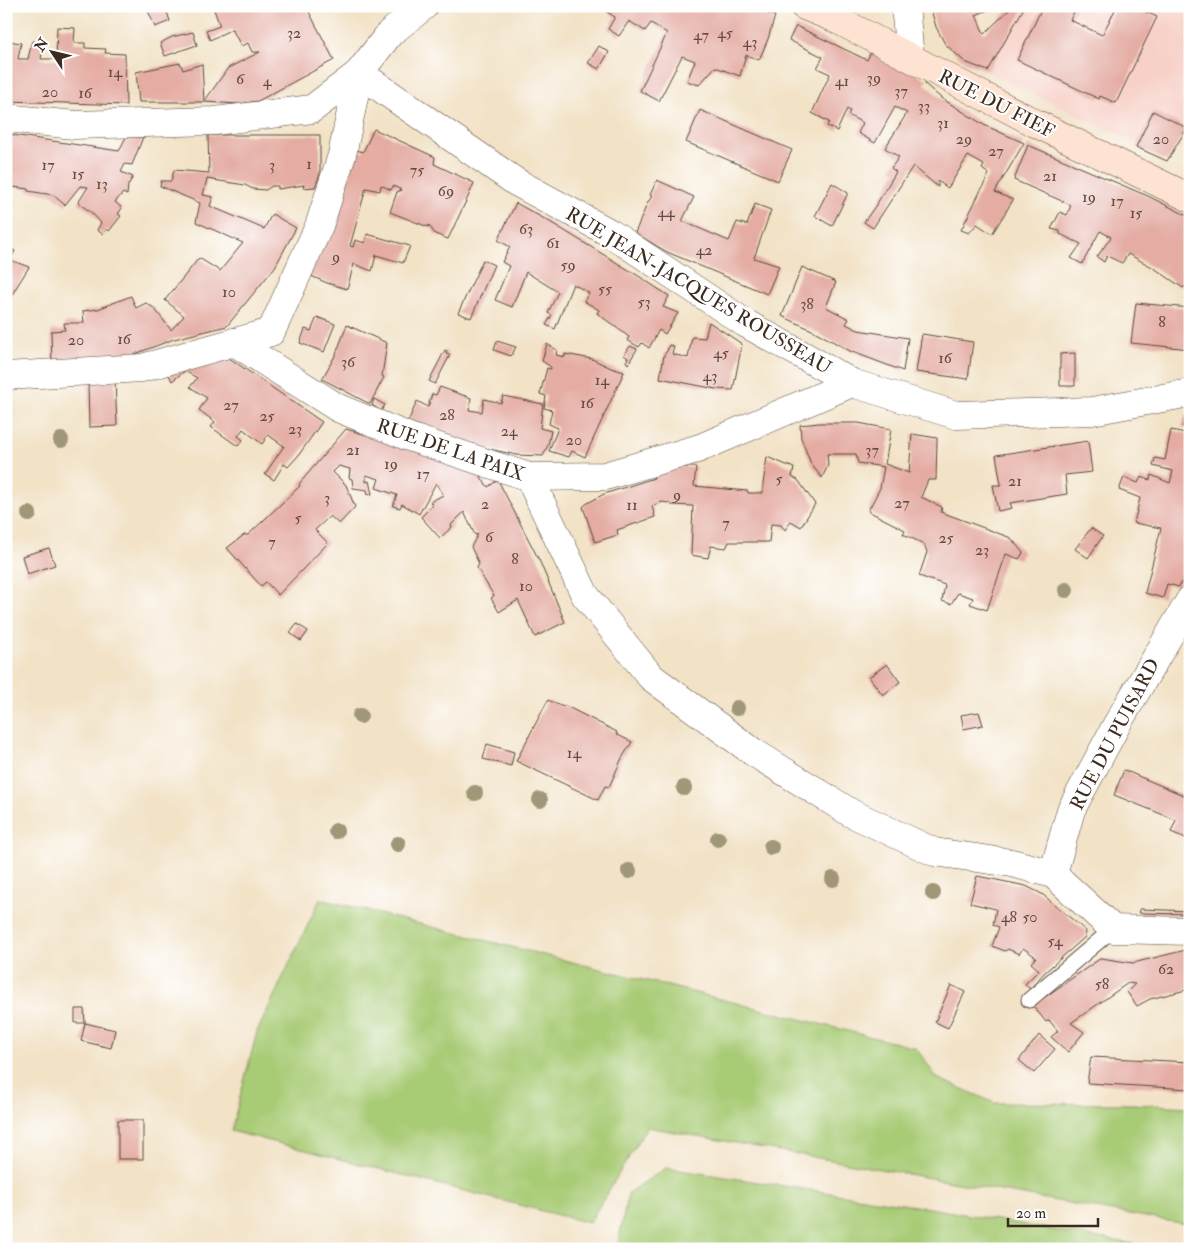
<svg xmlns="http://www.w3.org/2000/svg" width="1196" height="1255" font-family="'IM FELL Double Pica',serif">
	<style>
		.built { fill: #f7d1c8 }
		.green { fill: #a8cb74; stroke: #727a49 }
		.building { fill: #e4aca3 }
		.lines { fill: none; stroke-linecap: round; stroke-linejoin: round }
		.lane-casing { stroke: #564637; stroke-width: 17 }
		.street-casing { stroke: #564637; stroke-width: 29 }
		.secondary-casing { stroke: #564637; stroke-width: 29 }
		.lane { stroke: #fff; stroke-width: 15 }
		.street { stroke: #fff; stroke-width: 28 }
		.secondary { stroke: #fee3d2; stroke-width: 28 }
		.tree { fill: #a09778 }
		.labels { text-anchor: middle; stroke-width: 4; stroke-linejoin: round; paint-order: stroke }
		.number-label { font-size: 16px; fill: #654a3f }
		.street-label { font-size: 19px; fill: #3b2a1e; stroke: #fff }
	</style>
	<rect width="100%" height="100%" fill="#fff"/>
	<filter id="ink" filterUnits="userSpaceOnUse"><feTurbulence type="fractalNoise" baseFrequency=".02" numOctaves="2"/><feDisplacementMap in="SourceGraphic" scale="10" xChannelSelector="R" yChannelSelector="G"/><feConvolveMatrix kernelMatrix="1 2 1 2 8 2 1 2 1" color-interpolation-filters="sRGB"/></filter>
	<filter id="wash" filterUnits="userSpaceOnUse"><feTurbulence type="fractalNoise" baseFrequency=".0096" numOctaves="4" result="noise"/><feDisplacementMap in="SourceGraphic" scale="20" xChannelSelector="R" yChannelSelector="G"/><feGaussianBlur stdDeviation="1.12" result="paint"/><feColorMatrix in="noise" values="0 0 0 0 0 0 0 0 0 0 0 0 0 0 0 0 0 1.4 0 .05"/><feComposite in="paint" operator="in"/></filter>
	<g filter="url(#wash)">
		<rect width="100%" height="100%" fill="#f2e2c6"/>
		<path class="built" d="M1011,6H1190V125L1169,159L967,62L978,43Z"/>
		<g class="green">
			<path d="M320,899L916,1048L937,1078L995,1103L1132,1104L1190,1107V1225L647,1127L589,1223L231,1131L257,1032Z"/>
			<path d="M666,1168L935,1209L1162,1249H617L628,1193Z"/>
		</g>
		<g id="blocks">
			<g class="building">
				<path d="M6,6H10L8,41L21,43L18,59H28L32,41L44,42L41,59H56L57,27L75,28L74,43H85V48L106,49L105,53L125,54L126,105L6,101Z"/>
				<path d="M146,6H165L170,21L155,27Z"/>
				<path d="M216,6H306L334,60L258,101L239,104L204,102H139L136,72L180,63L183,70L202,64L204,102L228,68L260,52H252L248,43L241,46L232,29L210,40L206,31L220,26L213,7Z"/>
				<path d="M610,6H750L775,16L768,39L759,60L746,55L740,76L715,67L699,85L687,81L695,61L682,56L659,101L640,91L667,33L651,23L645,31L629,21L619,36L608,29L615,17L607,12Z"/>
				<path d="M930,6H991L992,8L976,15L984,34L1013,6H1025L988,71L965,62L945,44L936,27Z"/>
				<path d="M1033,6H1077L1070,20L1102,35L1117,6L1123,8V6H1143L1144,7L1142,10L1157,17L1116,103L1100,96L1099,99L1017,60L1041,10Z"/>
				<path d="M796,26L867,60L872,50L927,80L925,84L941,98L984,125L1024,143L995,192L1013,200L992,234L977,224L969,233L961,230L989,174L982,169L984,165L968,156L948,188L938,181V187L913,166L873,228L864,222L876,205L896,172L891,168L899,157L885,148L907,113L895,107L875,143L858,133L863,123L848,115L850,111L847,109L837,131L827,126L829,122L812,113L830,74L817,68L823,57L789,40Z"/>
				<path d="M193,32L197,45L165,56L160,43L172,37Z"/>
				<path d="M599,46L609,52L599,69L588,63Z"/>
				<path d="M700,110L792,150L778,181L686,142Z"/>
				<path d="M1153,111L1187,128L1167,161L1136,147Z"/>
				<path d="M374,129L435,157L434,164L474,183L468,197L448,239L435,234L429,225L428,227L390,212L397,192L402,190L393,186L391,190L381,185L380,191L366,188L350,246L353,247L355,240L365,243L367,234L410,246L403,263L376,255L372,271L354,264L347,289L327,283L309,275L349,148L363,152Z"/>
				<path d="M6,134L119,151L126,137H143L132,165L125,164L121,172L133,177L128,185L127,195L123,193L115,202L122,208L118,214L121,216L109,231L107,229L103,234L97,230L101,223L91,212L78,203L88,187L80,186L65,205L53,195L28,191V189L6,186Z"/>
				<path d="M208,135H320V174L315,187L303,188L304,185L278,189V186H272L266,190L253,189L245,185L207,179L203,195L213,197L210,206L264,229L272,214L296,228L275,267L227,326L174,339L127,357L52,364L51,331L65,330L64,323H84L83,311L98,309L131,296L136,308L146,303L154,308L171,330L184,316L165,300L199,258L220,271L243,243L196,222L200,203L160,186L161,181H171L174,170L209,173Z"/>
				<path d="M1028,145L1150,197L1190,217V289L1185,286L1183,288L1154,268L1128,254L1122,263L1107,256L1104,262L1097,257L1111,237L1100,231L1082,264L1071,258L1081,244L1060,234V231L1051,229L1060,212L1067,215L1071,205L1014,180Z"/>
				<path d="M657,180L694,197L682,221L729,241L737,222L747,225L755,204L771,210L754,258L779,266L767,294L667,252L635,233L647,204L652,196L650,195Z"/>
				<path d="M832,183L848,193L832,226L815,216Z"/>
				<path d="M516,203L550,222L637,275L669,296L663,307L678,313L665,334L659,330L649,348L642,343L639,347L627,340L629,337L597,313L599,310L584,301L589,293L573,284L555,329L546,325L552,315L548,313L558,292L526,272L512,307L495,300L509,266L502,262L510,247L498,240Z"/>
				<path d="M6,247L15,251L10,260L29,267L6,304Z"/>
				<path d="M483,260L494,265L471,318L458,313Z"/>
				<path d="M802,267L836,282L826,307L849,319L846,324L858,330L908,338L903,371L850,351L814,331L782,316Z"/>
				<path d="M1136,303L1190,308V349L1131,343Z"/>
				<path d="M317,317L335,324L324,352L300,343L305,329L311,331Z"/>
				<path d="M709,322L742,344L733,390L716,389L660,378L664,355L667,351L669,345L674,346L672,354L688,358L692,337L705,338Z"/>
				<path d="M347,325L387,343L382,376L384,377L370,404L322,379L336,354Z"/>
				<path d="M922,334L973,342L968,379L916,372Z"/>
				<path d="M497,341L516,347L511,356L494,350Z"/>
				<path d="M547,344L557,350L556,355L565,357V354L592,359L611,368L624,372L585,457L572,451L569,457L549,451L558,428L549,424L552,410L544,408L546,396L540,394L547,368L551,369V367L542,361Z"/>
				<path d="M630,346L637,349L628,364L626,362L628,358L624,355Z"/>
				<path d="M216,349L322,422L298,456L288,467L284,464L274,480L265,474L284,446L268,435L262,444L243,429L238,436L243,440L238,446L232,442L211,427L215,422L199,410L207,398L190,387L197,378L185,371L172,381L165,367Z"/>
				<path d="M445,350L447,351L446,354L450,355L435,384L429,381Z"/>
				<path d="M1075,353V386H1060V354Z"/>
				<path d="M115,380L117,426L89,427L88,381Z"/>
				<path d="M440,387L471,398L469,410L482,412L484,399L501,403L503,396L543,404L540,428L551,431L548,445L543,456L517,455L461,443L407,424L417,401L428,407L432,394L436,395Z"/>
				<path d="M374,399L385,405L381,411L372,405Z"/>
				<path d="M1190,414V428L1182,427L1186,415Z"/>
				<path d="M819,423H858L891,429L885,464L909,473L912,434L937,438L936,480H928L921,497L942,507L941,512L1011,538L1023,553L1019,559L1006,554L987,610L970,604L973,598L958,593L951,604L942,601L945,585L919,576L927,552L924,544L903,534L905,530L868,511L880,488L884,467L858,463L856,454H827L828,465L822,478L811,464L801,438L800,425Z"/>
				<path d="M346,429L473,466L488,487L498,480L540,562L565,622L535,637L518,600L499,612L491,598L494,596L477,568L479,564L471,547L478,534L475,535L464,512L451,525L452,527L440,538L421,517L433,505L430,502L443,495L436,483L419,514L402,504L400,508L393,506L397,495L376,488L379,479L366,475V482L369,481L372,494L368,495L367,490L353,488L352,479L349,478L350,469L339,466L333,472L346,485L355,507L339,524L330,516L315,530L328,543L278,595L266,582L261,586L227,548L244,535H248L300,486L299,484Z"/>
				<path d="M1171,430L1190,434V566L1179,587L1167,584L1163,598L1145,593L1161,528L1134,523L1140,498L1119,490L1124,477L1138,483L1141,477L1150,480L1151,475L1170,483L1173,471L1153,466L1155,458L1165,460Z"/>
				<path d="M1088,441L1092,472L1065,475L1067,494L1010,503L1012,508L998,511L993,485H1001L996,455Z"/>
				<path d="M767,457L794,468L792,477L798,480L815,504L801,527L791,521L785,530L781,525L771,524L769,542H729L726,548L711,546L708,558L691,555L693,506L671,505L669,503L662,502L652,506L655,517L617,530L618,535L595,542L583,507L586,504L604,494L654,478L652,473L672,467H696L694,486L748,491V493H763V484Z"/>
				<path d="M1091,528L1103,536L1088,558L1075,549Z"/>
				<path d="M49,548L55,565L27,574L22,556Z"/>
				<path d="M297,624L308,631L301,641L290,633Z"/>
				<path d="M887,664L900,682L883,695L869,677Z"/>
				<path d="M548,700L563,707L564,705L617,732L616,734L632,742L622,758L609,787L605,786L598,800L516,761Z"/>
				<path d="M979,712L983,725L964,729L961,715Z"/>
				<path d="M487,744L514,752L511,766L483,759Z"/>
				<path d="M1124,770L1190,798V834L1188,839L1171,832L1176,820L1114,795Z"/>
				<path d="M977,876L1026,886L1042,894L1086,931L1085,937L1044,973L1030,989L1025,984L1039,970L1031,963L1036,957L1023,948L1019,954L1008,949L1005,951L992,946L999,927L993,925L996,909L970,903Z"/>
				<path d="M1140,909L1190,911V914L1139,913Z"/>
				<path d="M1190,949V989L1150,999L1137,1006L1127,992L1135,984L1128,983L1071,1023L1084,1032L1068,1052L1051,1037L1058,1031L1049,1020L1046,1022L1034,1007L1042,999L1101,958L1133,963Z"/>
				<path d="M951,985L965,992L948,1028L935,1022Z"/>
				<path d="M75,1009H84L85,1023L115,1030L111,1048L81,1041L85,1023H75Z"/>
				<path d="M1039,1035L1055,1049L1034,1073L1019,1060Z"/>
				<path d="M1091,1057L1190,1062V1089L1087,1083Z"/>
				<rect x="118" y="1120" width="25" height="39"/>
			</g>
		</g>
	</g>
	<g filter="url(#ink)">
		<use href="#blocks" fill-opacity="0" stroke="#564637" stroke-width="1"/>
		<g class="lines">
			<g class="lane-casing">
				<path id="lane" d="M1029,1000L1113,929"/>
			</g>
			<g class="street-casing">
				<g id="street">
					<path d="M905,6L910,57"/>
					<path d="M359,73L516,182L610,233L745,323L852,383L956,415L1092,411L1190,393"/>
					<path d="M6,118L74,125L215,121L312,109L359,73L390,33L424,6"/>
					<path d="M234,342L338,408L409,437L529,477L605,476L700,448L852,383"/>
					<path d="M6,376L142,368L271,332L319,226L342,155L359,73"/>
					<path d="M529,477L585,595L651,677L753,752L851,813L934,852L1012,863L1053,874L1113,929L1190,931"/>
					<path d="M1053,874L1071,810L1117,724L1190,600"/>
				</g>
			</g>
			<g class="secondary-casing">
				<path id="secondary" d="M804,6L834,18L1035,123L1190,198"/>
			</g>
			<use href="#lane" class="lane"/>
			<use href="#street" class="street"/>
			<use href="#secondary" class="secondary"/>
		</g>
		<g class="tree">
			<circle cx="61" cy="440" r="8"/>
			<circle cx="29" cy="514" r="8"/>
			<circle cx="1066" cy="590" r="8"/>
			<circle cx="737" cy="708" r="8"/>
			<circle cx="360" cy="716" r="8"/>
			<circle cx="684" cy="788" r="8"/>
			<circle cx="475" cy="793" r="8"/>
			<circle cx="540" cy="800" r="8"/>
			<circle cx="336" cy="831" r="8"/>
			<circle cx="718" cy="839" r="8"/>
			<circle cx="398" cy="844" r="8"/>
			<circle cx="771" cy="847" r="8"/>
			<circle cx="629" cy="871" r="8"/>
			<circle cx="833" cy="879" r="8"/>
			<circle cx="933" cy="893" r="8"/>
		</g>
	</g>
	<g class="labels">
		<g class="number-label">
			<text x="294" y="38">32</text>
			<text x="725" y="38">45</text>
			<text x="701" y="40">47</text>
			<text x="750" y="47">43</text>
			<text x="115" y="77">14</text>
			<text x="874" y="83">39</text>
			<text x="240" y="84">6</text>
			<text x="267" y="86">4</text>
			<text x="842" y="86">41</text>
			<text x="901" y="96">37</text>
			<text x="50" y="97">20</text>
			<text x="85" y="98">16</text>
			<text x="924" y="111">33</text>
			<text x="943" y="128">31</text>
			<text x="964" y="144">29</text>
			<text x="1161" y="144">20</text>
			<text x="996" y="156">27</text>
			<text x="309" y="169">1</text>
			<text x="48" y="170">17</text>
			<text x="272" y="170">3</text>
			<text x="417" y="175">75</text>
			<text x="78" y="179">15</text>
			<text x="1050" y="181">21</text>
			<text x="102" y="189">13</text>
			<text x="446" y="196">69</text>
			<text x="1089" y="202">19</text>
			<text x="1117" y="206">17</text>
			<text x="666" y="217">44</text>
			<text x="1136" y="218">15</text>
			<text x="526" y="234">63</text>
			<text x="553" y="248">61</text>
			<text x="704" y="255">42</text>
			<text x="336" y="262">9</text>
			<text x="568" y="270">59</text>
			<text x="605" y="294">55</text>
			<text x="229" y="297">10</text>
			<text x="644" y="307">53</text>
			<text x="807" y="309">38</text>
			<text x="1162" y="327">8</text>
			<text x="124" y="344">16</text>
			<text x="76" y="345">20</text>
			<text x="721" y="358">45</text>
			<text x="945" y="363">16</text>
			<text x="348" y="367">36</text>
			<text x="710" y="381">43</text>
			<text x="602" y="385">14</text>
			<text x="587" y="408">16</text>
			<text x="231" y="410">27</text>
			<text x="447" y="420">28</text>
			<text x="267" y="421">25</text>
			<text x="295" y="434">23</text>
			<text x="509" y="436">24</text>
			<text x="574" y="445">20</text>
			<text x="353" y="455">21</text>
			<text x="872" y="455">37</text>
			<text x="391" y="469">19</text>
			<text x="423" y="479">17</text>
			<text x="779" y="484">5</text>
			<text x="1015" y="486">21</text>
			<text x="677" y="500">9</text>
			<text x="327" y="503">3</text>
			<text x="902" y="508">27</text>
			<text x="485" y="509">2</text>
			<text x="632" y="510">11</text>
			<text x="298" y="523">5</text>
			<text x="726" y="528">7</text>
			<text x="489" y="542">6</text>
			<text x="946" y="543">25</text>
			<text x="272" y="547">7</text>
			<text x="982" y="555">23</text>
			<text x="515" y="564">8</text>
			<text x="526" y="591">10</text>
			<text x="574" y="758">14</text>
			<text x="1009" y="922">48</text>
			<text x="1030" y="922">50</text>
			<text x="1055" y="946">54</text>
			<text x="1166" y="974">62</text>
			<text x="1102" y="989">58</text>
		</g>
		<g class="street-label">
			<text transform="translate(997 103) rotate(27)" y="7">RUE DU FIEF</text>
			<text transform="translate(699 290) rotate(31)" y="7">RUE JEAN-JACQUES ROUSSEAU</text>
			<text transform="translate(451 449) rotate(19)" y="7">RUE DE LA PAIX</text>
			<text transform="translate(1114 734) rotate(-62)" y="7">RUE DU PUISARD</text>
		</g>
	</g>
	<rect width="1196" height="1255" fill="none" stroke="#fff" stroke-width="25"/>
	<g transform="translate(52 52) rotate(305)" stroke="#ffffff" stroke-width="4" paint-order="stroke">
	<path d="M0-4L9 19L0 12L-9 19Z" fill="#3b2a1e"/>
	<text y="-8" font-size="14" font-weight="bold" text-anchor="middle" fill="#3b2a1e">N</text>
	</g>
	<path d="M1008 1218v8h90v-8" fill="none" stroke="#3b2a1e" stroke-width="2.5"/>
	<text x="1016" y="1218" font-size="15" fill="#3b2a1e" stroke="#ffffff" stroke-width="4" paint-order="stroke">20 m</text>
</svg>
